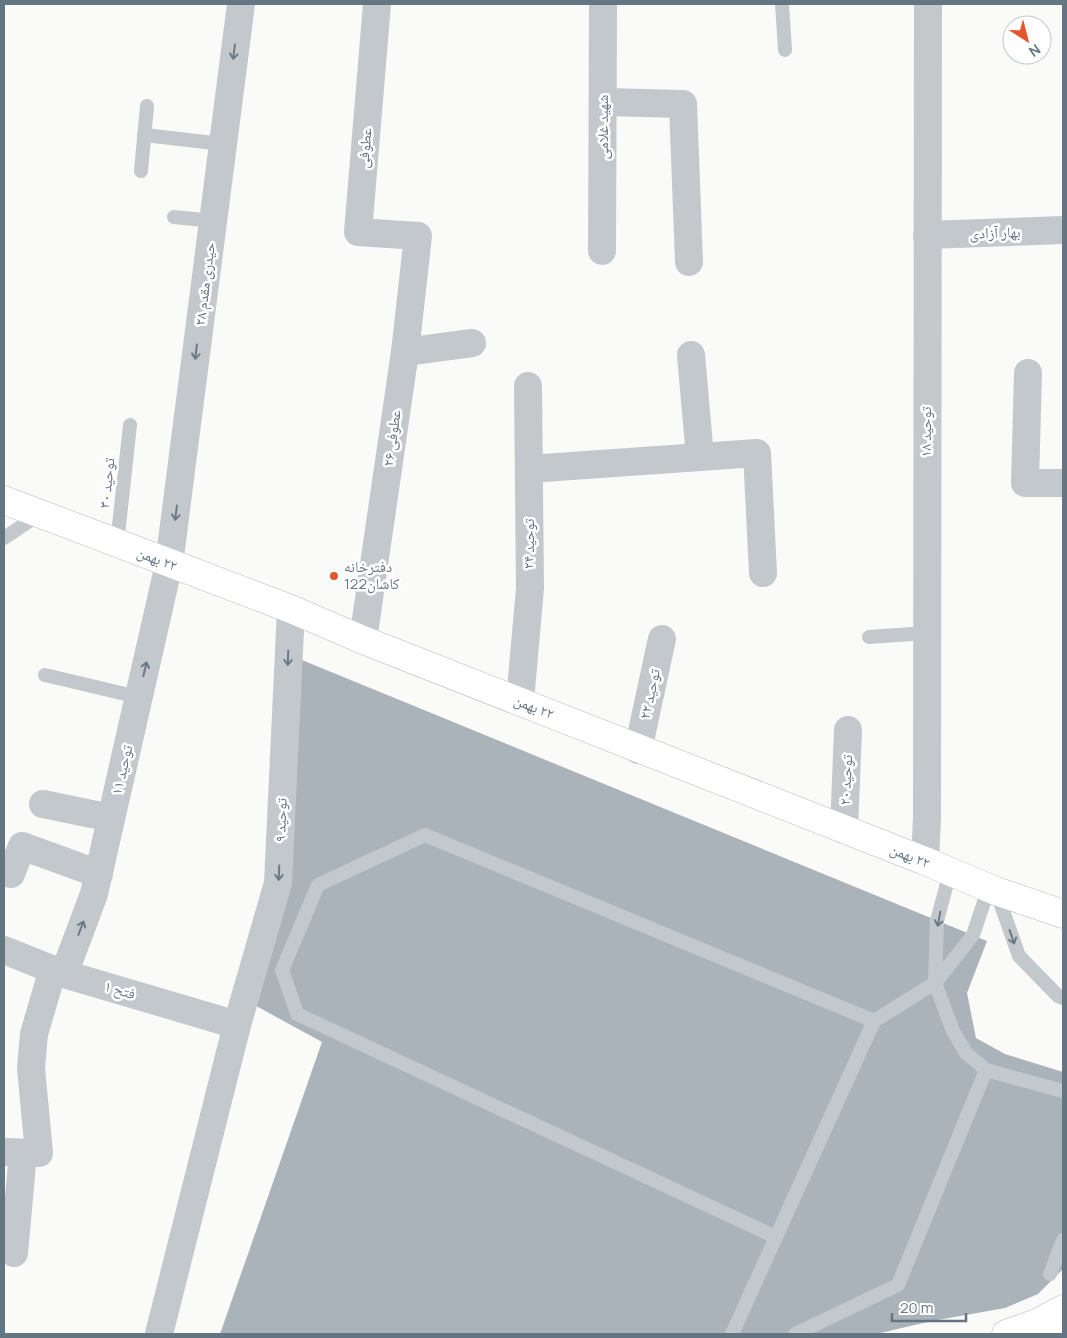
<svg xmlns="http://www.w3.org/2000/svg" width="1067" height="1338" font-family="Manrope,'Noto Naskh Arabic',sans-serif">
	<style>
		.building { fill: #aab3b9 }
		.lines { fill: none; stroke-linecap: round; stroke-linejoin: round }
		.secondary-casing { stroke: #b3babf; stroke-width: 29 }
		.trunk-casing { stroke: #b4b9bd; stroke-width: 29 }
		.service { stroke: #c3c8cc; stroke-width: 14 }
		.minor { stroke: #c3c8cc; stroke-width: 28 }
		.tertiary { stroke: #c3c8cc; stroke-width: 28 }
		.secondary { stroke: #fff; stroke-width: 28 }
		.trunk { stroke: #fff; stroke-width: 28 }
		.oneway { stroke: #6a7a87 }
		.poi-dot { fill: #e4572e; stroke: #fff; stroke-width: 2 }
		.labels { text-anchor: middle; stroke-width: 5; stroke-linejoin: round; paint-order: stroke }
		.street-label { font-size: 15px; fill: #657683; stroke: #fff }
		.poi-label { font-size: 15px; fill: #657683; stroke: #fff; text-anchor: start }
	</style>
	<rect width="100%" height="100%" fill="#fafaf8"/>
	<path class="building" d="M297,658L987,941L967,993L976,1038L1005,1054L1063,1072V1269L1038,1294L1005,1308L932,1321L876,1334H220L322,1042L249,1002Z"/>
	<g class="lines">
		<g class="secondary-casing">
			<path id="secondary" d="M4,500L291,609L363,640L925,861L996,891L1063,914"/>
		</g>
		<g class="trunk-casing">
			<g id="trunk">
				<path d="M1006,1334L1037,1323L1063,1309"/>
				<path d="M1062,1334H1063"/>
			</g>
		</g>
		<g class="service">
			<path d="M782,4L785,50"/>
			<path d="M144,135L223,144"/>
			<path d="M141,171L147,106"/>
			<path d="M174,217L213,221"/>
			<path d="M4,538L40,514"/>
			<path d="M117,544L130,425"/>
			<path d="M869,637L926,633"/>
			<path d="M45,675L138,697"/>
			<path d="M996,891L1019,956L1058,996L1063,998"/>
			<path d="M986,1070L1063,1091"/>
			<path d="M776,1237L297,1014L282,970L318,885L425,835L874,1021"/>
			<path d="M1050,1274L1063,1240"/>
			<path d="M732,1334L874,1021L935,983L973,935L989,887"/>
			<path d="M795,1334L898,1285L986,1070L966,1053L953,1031L935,983L937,921L950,872"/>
		</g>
		<g class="minor">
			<path d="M604,102L683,104L689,262"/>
			<path d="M927,235L1063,230"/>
			<path d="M602,251L603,4"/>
			<path d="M405,352L472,343"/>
			<path d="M691,355L700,457"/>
			<path d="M1028,373L1025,483H1063"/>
			<path d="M529,469L757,453L763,573"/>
			<path d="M363,640L405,352L418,236L358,232L377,4"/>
			<path d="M520,701L530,588L528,386"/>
			<path d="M638,750L662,639"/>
			<path d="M43,804L111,818"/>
			<path d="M844,830L848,730"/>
			<path d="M925,861L927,817L928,4"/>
			<path d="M11,874L22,846L99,874"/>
			<path d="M64,974L94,894L169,564L241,4"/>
			<path d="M237,1025L278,883L291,609"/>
			<path d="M4,1152L39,1153L31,1068L34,1034L53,969"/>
			<path d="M14,1253L23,1153"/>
		</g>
		<path class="tertiary" d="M4,950L64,974L237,1025L159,1334"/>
		<use href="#secondary" class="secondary"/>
		<use href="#trunk" class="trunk"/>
	</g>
	<defs><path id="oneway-shaft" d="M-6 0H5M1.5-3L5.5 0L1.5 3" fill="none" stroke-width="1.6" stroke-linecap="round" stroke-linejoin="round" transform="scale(1.25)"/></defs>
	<g class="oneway">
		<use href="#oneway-shaft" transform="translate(234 52) rotate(97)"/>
		<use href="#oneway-shaft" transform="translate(196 352) rotate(97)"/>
		<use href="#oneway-shaft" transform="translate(176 513) rotate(97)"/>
		<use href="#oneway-shaft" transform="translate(288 658) rotate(92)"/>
		<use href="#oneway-shaft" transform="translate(145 669) rotate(-77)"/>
		<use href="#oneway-shaft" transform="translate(279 873) rotate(92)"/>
		<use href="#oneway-shaft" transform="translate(939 919) rotate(100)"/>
		<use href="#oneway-shaft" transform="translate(81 928) rotate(-69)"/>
		<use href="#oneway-shaft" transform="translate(1012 937) rotate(71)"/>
	</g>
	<circle class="poi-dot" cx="334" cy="576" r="5"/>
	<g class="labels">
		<g class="street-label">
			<text transform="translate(603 127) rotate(-90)" y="5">شهید غلامی</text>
			<text transform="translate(365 148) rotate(-85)" y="5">عطوفی</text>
			<text transform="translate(995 233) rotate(-2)" y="5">بهار آزادی</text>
			<text transform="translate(205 284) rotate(-83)" y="5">حیدری مقدم ۲۸</text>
			<text transform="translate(926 432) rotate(-90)" y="5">توحید ۱۸</text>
			<text transform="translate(392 438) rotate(-82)" y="5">عطوفی ۲۶</text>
			<text transform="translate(107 483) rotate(-84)" y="5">توحید ۳۰</text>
			<text transform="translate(529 544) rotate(-90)" y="5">توحید ۲۴</text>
			<text transform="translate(157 559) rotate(21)" y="5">٢٢ بهمن</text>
			<text transform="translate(650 694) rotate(-78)" y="5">توحید ۲۲</text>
			<text transform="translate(534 707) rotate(22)" y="5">٢٢ بهمن</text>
			<text transform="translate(122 770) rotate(-77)" y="5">توحید ۱۱</text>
			<text transform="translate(846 780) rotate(-87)" y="5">توحید ۲۰</text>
			<text transform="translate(281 820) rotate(-88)" y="5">توحید ۹</text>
			<text transform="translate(910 856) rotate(22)" y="5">٢٢ بهمن</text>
			<text transform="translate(120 990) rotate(17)" y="5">فتح ۱</text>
		</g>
		<g class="poi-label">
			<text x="344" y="572">دفترخانه<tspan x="344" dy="17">122کاشان</tspan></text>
		</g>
	</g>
	<rect width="1067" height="1338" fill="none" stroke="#657683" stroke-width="10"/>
	<g transform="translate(1027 40) rotate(144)"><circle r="24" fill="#ffffff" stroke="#c1c8cd"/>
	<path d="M0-4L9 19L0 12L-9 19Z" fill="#e4572e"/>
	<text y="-8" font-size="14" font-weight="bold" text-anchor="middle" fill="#657683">N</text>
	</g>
	<path d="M892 1313v8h74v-8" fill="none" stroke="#657683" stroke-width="2.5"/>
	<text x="900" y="1313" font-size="15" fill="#657683" stroke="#ffffff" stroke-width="4" paint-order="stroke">20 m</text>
</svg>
